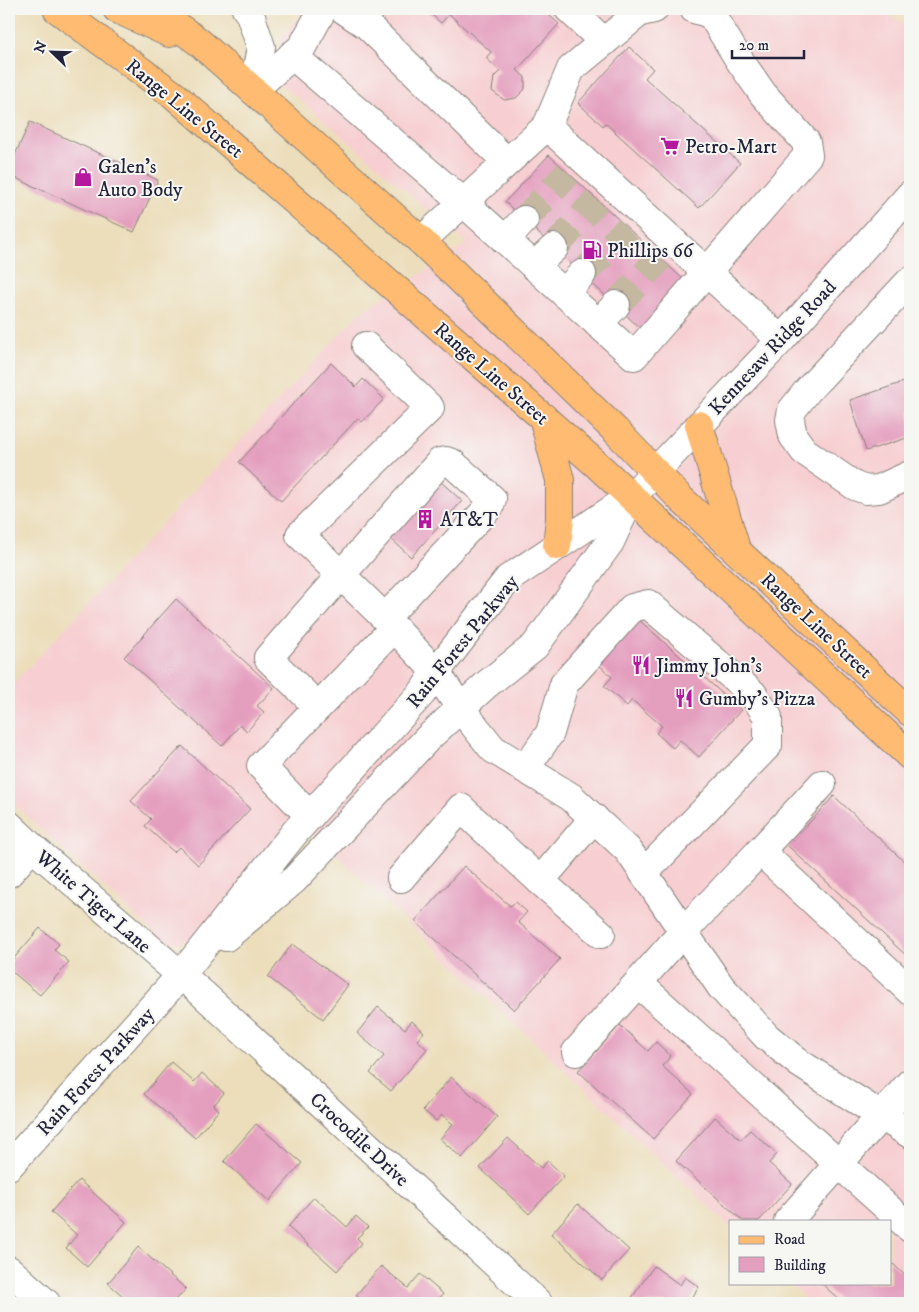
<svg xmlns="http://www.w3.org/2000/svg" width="919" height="1312" font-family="'IM FELL DW Pica',serif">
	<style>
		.built { fill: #f7cfd2 }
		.building { fill: #e49ebe }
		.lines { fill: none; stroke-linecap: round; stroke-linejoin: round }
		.minor-tunnel { stroke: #c4b8a1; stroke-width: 28; stroke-dasharray: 28 14; stroke-linecap: butt }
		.minor-casing { stroke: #87807b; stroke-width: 30 }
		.major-casing { stroke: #87807b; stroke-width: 30 }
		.minor { stroke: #fff; stroke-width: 28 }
		.major { stroke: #febb71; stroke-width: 28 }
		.labels { text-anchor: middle; stroke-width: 4; stroke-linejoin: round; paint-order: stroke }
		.street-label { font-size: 20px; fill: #22223b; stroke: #f6f6f2 }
		.poi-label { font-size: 20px; fill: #22223b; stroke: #f6f6f2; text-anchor: start }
	</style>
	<rect width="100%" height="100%" fill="#f6f6f2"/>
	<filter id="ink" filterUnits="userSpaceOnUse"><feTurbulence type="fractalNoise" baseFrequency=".02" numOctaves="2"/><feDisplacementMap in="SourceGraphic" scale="10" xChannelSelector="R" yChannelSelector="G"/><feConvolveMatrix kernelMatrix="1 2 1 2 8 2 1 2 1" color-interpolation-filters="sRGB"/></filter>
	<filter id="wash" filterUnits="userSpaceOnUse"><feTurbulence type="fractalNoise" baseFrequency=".0096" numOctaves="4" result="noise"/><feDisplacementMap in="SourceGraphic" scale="20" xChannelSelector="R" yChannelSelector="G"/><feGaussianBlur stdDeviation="1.12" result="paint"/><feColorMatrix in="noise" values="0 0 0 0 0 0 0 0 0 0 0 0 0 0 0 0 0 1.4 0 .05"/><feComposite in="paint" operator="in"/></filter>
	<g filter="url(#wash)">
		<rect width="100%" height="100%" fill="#ecdebb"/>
		<path class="built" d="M309,9H879L910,27V1303H810L789,1283H890V1221H730V1227L342,860L295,819L200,933L187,941L171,944L162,940L9,800V688L361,312L467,244L290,91L264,75L288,28Z"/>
		<g id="blocks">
			<g class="building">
				<path d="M425,9H542L559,24L517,70L525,77V89L516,98L504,100L492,91L494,77L500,71L486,58L491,52L449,14L441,23Z"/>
				<path d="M629,47L653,69L645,78L740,163L699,208L605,123L603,126L578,103Z"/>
				<path d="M30,122L158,180L134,232L9,175V168Z"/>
				<path d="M549,155L686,282L642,330L505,202Z"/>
				<path d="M331,363L356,387L363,379L384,399L362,422L358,418L281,501L239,462Z"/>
				<path d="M910,380V437L866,451L850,400Z"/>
				<path d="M440,481L462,501L411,557L389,537Z"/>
				<path d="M176,599L274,688L257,706L264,712L247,731L240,725L222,746L124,657Z"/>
				<path d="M638,619L741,710L699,757L680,740L673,748L656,733L662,726L632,700L627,706L604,686L612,677L598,664Z"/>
				<path d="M182,746L250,809L198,865L179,847L174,852L145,826L151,819L131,801Z"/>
				<path d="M834,796L910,867V959L788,846Z"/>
				<path d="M464,866L510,906L516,902L527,912L518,922L560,959L514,1010L415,921Z"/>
				<path d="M40,928L59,944L54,950L69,962L40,995L9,969V964Z"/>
				<path d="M292,944L348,985L323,1019L268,977Z"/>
				<path d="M378,1007L405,1029L412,1021L424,1032L417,1040L427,1049L391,1091L370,1073L384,1056L357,1033Z"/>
				<path d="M620,1025L648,1051L656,1042L671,1056L662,1066L693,1094L653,1139L578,1071Z"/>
				<path d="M171,1062L194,1082L202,1073L224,1093L214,1105L219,1110L195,1138L144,1094Z"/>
				<path d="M451,1077L497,1117L462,1158L440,1139L453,1124L442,1115L436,1121L423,1110Z"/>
				<path d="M715,1117L741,1140L750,1130L777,1154L769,1163L792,1184L759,1221H743L676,1161Z"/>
				<path d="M256,1124L302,1163L269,1201L224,1161Z"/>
				<path d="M508,1138L541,1168L548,1161L564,1176L529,1214L480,1168Z"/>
				<path d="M79,1180L126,1222L87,1267L66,1248L77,1235L51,1212Z"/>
				<path d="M314,1197L347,1227L356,1216L368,1227L357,1238L362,1243L337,1271L288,1227Z"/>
				<path d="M578,1204L629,1250L602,1280L551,1234Z"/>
				<path d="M138,1247L186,1289L173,1303H131L108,1283Z"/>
				<path d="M890,1261L910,1280V1303H843L821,1283H890Z"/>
				<path d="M381,1266L408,1288L420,1274L443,1294L436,1303H366L356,1295Z"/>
				<path d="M654,1266L680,1285L685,1277L699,1287L691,1299L698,1303H637L631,1299Z"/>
			</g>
		</g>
	</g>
	<g filter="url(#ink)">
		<use href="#blocks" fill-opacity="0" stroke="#87807b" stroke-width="1"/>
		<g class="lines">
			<g class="minor-tunnel">
				<path d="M524,220L568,173"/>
				<path d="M554,248L597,200"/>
				<path d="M582,274L628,229"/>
				<path d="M616,305L660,258"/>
			</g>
			<g class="minor-casing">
				<g id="minor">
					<path d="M246,9L250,14L261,47L253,90"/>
					<path d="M343,9L368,26L507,162"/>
					<path d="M569,9L604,42"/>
					<path d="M292,55L463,202L634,356L808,155L806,142L763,94L738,58L711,14L694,9"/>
					<path d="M253,90L302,47L323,9"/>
					<path d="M547,126L571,69L640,12L654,9"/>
					<path d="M505,240L524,220"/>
					<path d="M421,241L547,126L781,340"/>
					<path d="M534,266L554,248"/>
					<path d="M910,281L808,390L792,410L790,420L793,436L804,451L855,486L866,490L879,489L910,475"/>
					<path d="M564,293L582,274"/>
					<path d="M598,324L616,305"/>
					<path d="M366,346L430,408L300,535L385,618L436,672L461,709L493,749L571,797L628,850L721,987L767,1037L799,1063L910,1134"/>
					<path d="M318,707L268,658L440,462L446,461L452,463L492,499L490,506L385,618"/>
					<path d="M525,769L550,733L564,684L632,608L648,604L753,694L768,717V745L644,873"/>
					<path d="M310,816L261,766L394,628"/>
					<path d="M9,825L32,847L203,994L538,1303"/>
					<path d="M760,851L822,784"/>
					<path d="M9,873L32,847"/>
					<path d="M401,878L461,808L540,881L594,818"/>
					<path d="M540,881L601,934"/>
					<path d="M226,937L294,880L428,738L487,684L535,646L610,542L631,497"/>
					<path d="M638,983L910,1228"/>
					<path d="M576,1052L684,931L760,851L910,991"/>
					<path d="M9,1166L181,975L296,831L422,693L436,672L508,579L631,497L781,340L910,195"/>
					<path d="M788,1221L910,1083"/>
					<path d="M9,1270L46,1303"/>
				</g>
			</g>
			<g class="major-casing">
				<g id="major">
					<path d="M57,9L175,96L595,463L910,756"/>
					<path d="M117,9L169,33"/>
					<path d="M153,9L199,42L421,241L616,431L682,500L910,712"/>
					<path d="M543,417L560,480V519L557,546"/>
					<path d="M699,425L736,549"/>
				</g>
			</g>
			<use href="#minor" class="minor"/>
			<use href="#major" class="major"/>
		</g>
	</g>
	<defs>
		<g id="supermarket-bare" transform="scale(1.5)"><path d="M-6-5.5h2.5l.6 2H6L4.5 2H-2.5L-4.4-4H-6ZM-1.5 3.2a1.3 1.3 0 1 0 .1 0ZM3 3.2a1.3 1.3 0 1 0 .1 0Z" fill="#b5179e" stroke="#f6f6f2" stroke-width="2.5" paint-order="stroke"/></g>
		<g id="shop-bare" transform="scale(1.5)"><path d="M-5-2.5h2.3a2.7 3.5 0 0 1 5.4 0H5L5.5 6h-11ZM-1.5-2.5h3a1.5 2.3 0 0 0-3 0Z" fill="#b5179e" stroke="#f6f6f2" stroke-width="2.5" paint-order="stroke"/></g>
		<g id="fuel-bare" transform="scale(1.5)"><path d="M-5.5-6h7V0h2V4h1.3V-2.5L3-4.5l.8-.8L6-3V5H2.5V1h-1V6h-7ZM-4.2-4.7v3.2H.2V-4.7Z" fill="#b5179e" stroke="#f6f6f2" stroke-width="2.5" paint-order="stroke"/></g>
		<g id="building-bare" transform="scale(1.5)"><path d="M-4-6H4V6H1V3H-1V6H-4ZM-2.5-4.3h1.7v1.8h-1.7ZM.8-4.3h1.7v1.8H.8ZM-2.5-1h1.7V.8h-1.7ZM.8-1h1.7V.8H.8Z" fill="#b5179e" stroke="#f6f6f2" stroke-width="2.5" paint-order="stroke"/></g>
		<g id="restaurant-bare" transform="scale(1.5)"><path d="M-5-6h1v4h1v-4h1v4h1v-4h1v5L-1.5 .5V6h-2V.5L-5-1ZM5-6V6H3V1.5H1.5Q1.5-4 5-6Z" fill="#b5179e" stroke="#f6f6f2" stroke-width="2.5" paint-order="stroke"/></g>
	</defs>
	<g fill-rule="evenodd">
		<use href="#supermarket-bare" x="670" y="146"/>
		<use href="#shop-bare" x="83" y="177"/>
		<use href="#fuel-bare" x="592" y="250"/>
		<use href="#building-bare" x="425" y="519"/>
		<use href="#restaurant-bare" x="641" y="665"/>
		<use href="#restaurant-bare" x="684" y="698"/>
	</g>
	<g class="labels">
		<g class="street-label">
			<text transform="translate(185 108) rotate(39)" y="7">Range Line Street</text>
			<text transform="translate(772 347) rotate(-47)" y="7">Kennesaw Ridge Road</text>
			<text transform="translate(492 373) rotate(41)" y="7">Range Line Street</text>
			<text transform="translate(817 625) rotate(43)" y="7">Range Line Street</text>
			<text transform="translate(462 641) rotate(-51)" y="7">Rain Forest Parkway</text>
			<text transform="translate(94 901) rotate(41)" y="7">White Tiger Lane</text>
			<text transform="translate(95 1071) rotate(-48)" y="7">Rain Forest Parkway</text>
			<text transform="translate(360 1139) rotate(43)" y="7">Crocodile Drive</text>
		</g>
		<g class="poi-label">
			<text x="685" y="153">Petro-Mart</text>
			<text x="98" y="173">Galen's<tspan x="98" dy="23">Auto Body</tspan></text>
			<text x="607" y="257">Phillips 66</text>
			<text x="440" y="526">AT&amp;T</text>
			<text x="656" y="672">Jimmy John's</text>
			<text x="699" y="705">Gumby's Pizza</text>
		</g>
	</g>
	<rect width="919" height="1312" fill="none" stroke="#f6f6f2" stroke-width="30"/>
	<rect x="729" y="1220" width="162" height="65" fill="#f6f6f2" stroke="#a1a1a9"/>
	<rect x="739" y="1236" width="25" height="8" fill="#febb71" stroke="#a1a1a9"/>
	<text x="774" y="1244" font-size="15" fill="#22223b">Road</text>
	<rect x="739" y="1257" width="25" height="15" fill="#e49ebe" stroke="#a1a1a9"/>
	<text x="774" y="1270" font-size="15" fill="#22223b">Building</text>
	<g transform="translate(52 52) rotate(293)" stroke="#f6f6f2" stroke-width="4" paint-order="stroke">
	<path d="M0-4L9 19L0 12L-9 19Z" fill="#22223b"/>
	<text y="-8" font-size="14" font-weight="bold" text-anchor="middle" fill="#22223b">N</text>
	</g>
	<path d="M732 50v8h72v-8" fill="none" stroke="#22223b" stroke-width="2.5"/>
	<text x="739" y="50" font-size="15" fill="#22223b" stroke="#f6f6f2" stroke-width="4" paint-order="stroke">20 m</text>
</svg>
